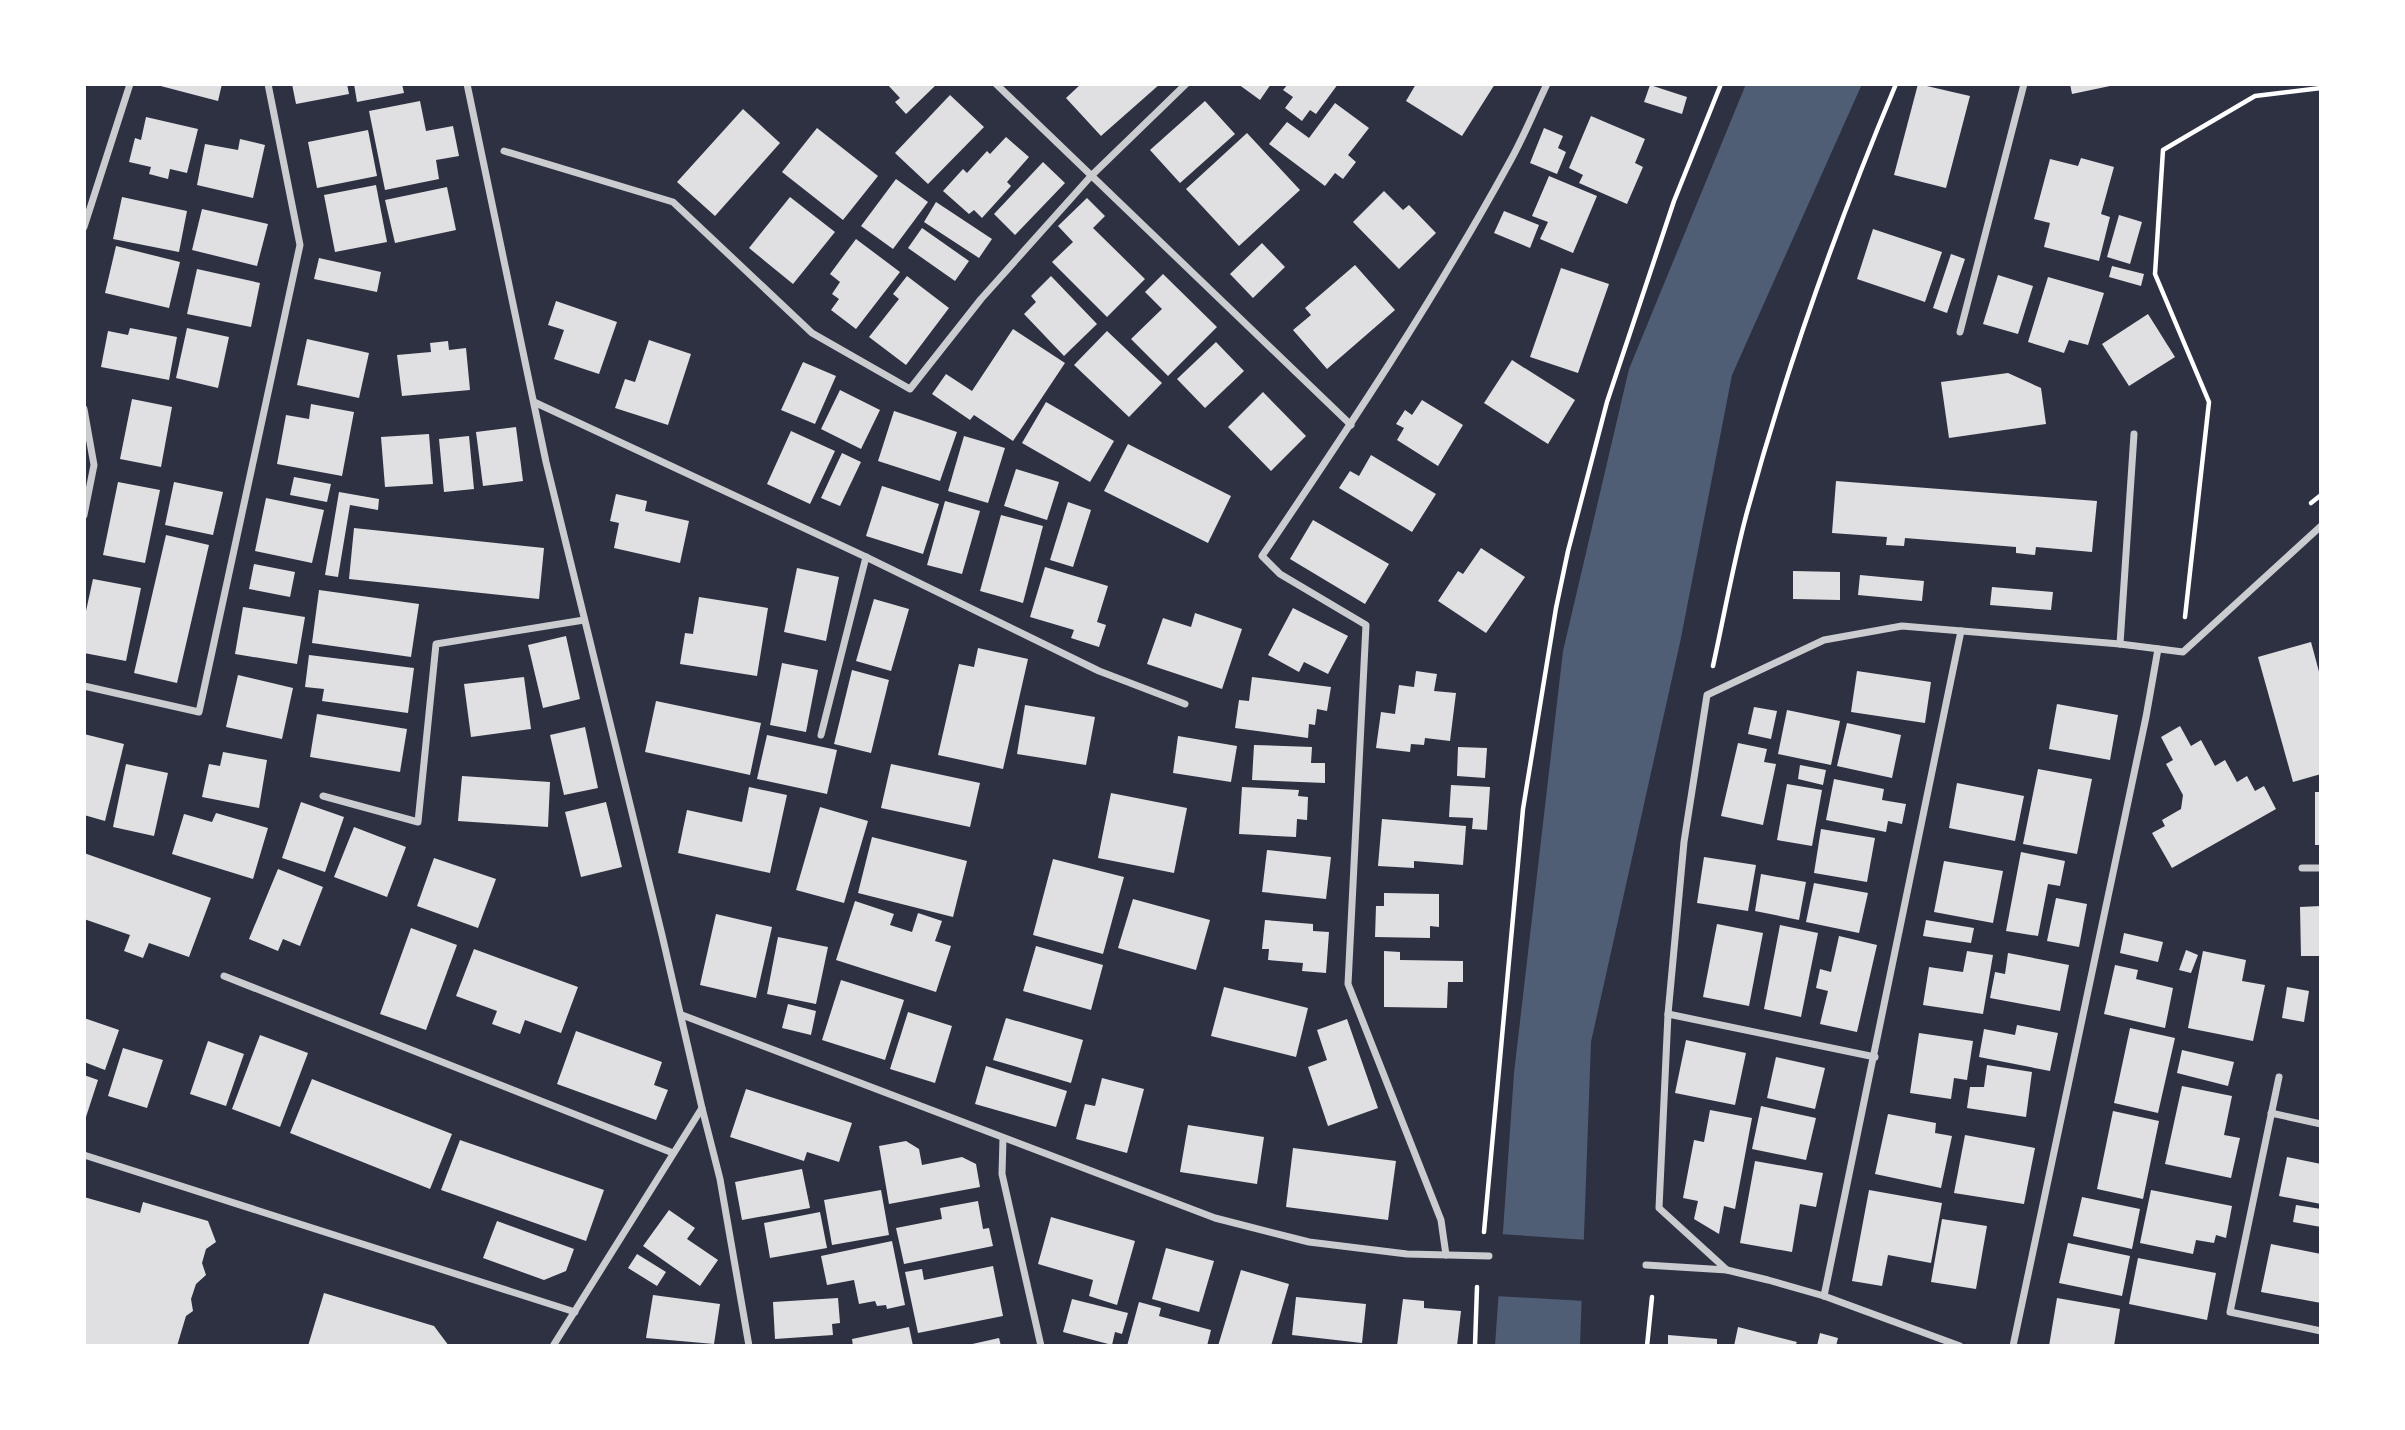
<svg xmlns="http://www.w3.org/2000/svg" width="2405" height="1430" font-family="'PT Sans',sans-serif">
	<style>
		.water { fill: #4f5d75 }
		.pier { fill: #2d3142 }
		.building { fill: #e0e0e3 }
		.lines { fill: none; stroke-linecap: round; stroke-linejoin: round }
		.path { stroke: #fff; stroke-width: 4.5 }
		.minor { stroke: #caccd0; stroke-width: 7 }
	</style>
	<rect width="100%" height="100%" fill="#2d3142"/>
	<path class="water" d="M1746,84H1862L1732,375L1681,638L1591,1042L1580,1346H1495L1514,1073L1563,651L1629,369Z"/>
	<path class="pier" d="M1499,1234L1588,1240L1585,1301L1495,1296Z"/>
	<g class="building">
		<path d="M153,84H222L218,101Z"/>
		<path d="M292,84H347L349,94L296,104Z"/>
		<path d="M354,84H402L404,93L357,102Z"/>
		<path d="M887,84H937L906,114L895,102L900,98Z"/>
		<path d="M1081,84H1160L1101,136L1066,98Z"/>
		<path d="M1238,84H1271L1260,100Z"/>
		<path d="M1288,84H1338L1316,114L1310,110L1302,121L1285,108L1293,97L1283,90Z"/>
		<path d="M1416,84H1495L1462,136L1406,101Z"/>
		<path d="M1918,84L1970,96L1946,188L1894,175Z"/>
		<path d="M2070,84H2109L2110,86L2072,94Z"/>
		<path d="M1650,85L1687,97L1682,114L1644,102Z"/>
		<path d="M950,95L984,127L928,184L895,153Z"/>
		<path d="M420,101L426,131L453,126L459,156L436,160L439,179L385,190L369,111Z"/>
		<path d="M1205,101L1235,134L1180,183L1150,150Z"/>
		<path d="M1335,103L1369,128L1348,155L1356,162L1343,179L1335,173L1325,186L1269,144L1287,122L1309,138Z"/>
		<path d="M743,109L780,143L715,216L677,182Z"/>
		<path d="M1591,116L1645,139L1635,163L1643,167L1627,204L1579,183L1583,175L1569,168Z"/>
		<path d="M146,117L198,129L187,173L170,169L168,179L149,174L151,167L129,162L135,138L141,140Z"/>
		<path d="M817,128L878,176L843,220L782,172Z"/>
		<path d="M1544,128L1563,136L1558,148L1566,152L1557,174L1530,163Z"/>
		<path d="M368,130L377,176L317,188L308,142Z"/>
		<path d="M1247,133L1300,190L1239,246L1186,189Z"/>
		<path d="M1006,137L1029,157L1007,182L1011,186L982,218L974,210L969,214L943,191L963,169L967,173L987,151L990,154Z"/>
		<path d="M240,139L265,145L253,198L197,185L205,144L238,150Z"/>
		<path d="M2081,158L2114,167L2101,214L2110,217L2099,261L2044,247L2050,223L2034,219L2050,159L2078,166Z"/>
		<path d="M1043,162L1065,183L1015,235L994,214Z"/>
		<path d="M1549,176L1597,196L1573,253L1540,239L1548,222L1532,216Z"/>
		<path d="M896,179L928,202L893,249L861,226Z"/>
		<path d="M376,185L387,242L335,252L324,195Z"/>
		<path d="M447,187L456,230L395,243L385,200Z"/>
		<path d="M1384,191L1403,210L1409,205L1436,233L1399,269L1353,222Z"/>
		<path d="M122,197L187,211L179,252L113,239Z"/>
		<path d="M790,197L835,232L793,284L749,248Z"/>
		<path d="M1087,198L1105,216L1093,228L1145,279L1107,317L1052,262L1073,242L1058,226Z"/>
		<path d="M936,202L992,239L979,258L924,222Z"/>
		<path d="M202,209L268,224L257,266L192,250Z"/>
		<path d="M1504,211L1539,225L1530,248L1494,233Z"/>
		<path d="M2119,215L2142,222L2130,264L2107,257Z"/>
		<path d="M922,228L969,261L955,281L908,248Z"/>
		<path d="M1873,229L1942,252L1925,302L1857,279Z"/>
		<path d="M856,239L900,272L856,329L831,310L839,299L832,294L840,282L830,274Z"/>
		<path d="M1262,243L1285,267L1253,298L1230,274Z"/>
		<path d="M116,246L180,262L169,308L105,293Z"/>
		<path d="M1951,254L1965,259L1947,313L1933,308Z"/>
		<path d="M319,258L381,272L377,292L314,279Z"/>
		<path d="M1355,265L1395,310L1327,369L1293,330L1311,315L1305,308Z"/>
		<path d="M2112,266L2144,274L2141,286L2109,277Z"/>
		<path d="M1561,268L1609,284L1578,373L1530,357Z"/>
		<path d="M197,269L260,283L251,327L187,314Z"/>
		<path d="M1163,274L1217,327L1168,376L1131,339L1162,309L1145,292Z"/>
		<path d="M1998,275L2033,286L2018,334L1983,324Z"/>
		<path d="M907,276L949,308L906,365L869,337L899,299L893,294Z"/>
		<path d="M1051,276L1097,324L1064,356L1024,314L1036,302L1031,296Z"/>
		<path d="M2048,277L2104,293L2088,345L2069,340L2064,353L2028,342Z"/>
		<path d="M556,301L617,322L599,374L554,359L564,330L548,325Z"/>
		<path d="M2148,314L2175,357L2129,386L2102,344Z"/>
		<path d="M130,328L177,337L169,380L101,367L108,331L128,335Z"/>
		<path d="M187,328L229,337L218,388L176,378Z"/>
		<path d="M1013,329L1065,363L1013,441L974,415L970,420L932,394L946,374L972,391Z"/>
		<path d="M1107,331L1162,383L1129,417L1074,365Z"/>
		<path d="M307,339L369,353L359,398L297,385Z"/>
		<path d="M649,340L691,354L668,425L615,408L625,379L635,382Z"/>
		<path d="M448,341L449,350L466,348L470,390L402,396L397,355L431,352L430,343Z"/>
		<path d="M1216,342L1244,371L1205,408L1177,379Z"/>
		<path d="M1512,360L1575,400L1548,444L1484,403Z"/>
		<path d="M803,362L836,376L815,424L781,410Z"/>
		<path d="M2008,373L2041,388L2046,424L1949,438L1941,382Z"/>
		<path d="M840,390L880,410L861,449L821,429Z"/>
		<path d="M1263,392L1306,436L1271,471L1228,427Z"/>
		<path d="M132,399L172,407L161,467L120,459Z"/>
		<path d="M1422,400L1463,425L1438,466L1397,440L1404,428L1396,424L1405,410L1412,415Z"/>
		<path d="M1046,402L1114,441L1090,482L1022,443Z"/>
		<path d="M311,404L354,412L342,476L277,464L286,415L309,419Z"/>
		<path d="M894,411L957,432L940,481L878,461Z"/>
		<path d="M516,427L523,481L483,486L476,432Z"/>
		<path d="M791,431L835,451L810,504L767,484Z"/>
		<path d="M429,434L433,484L385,487L381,437Z"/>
		<path d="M469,436L474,489L444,492L439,439Z"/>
		<path d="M964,436L1005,448L988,503L948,491Z"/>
		<path d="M1128,444L1231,496L1208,543L1104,491Z"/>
		<path d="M842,453L861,462L840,506L821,498Z"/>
		<path d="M1371,455L1436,494L1412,532L1339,488L1350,471L1359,476Z"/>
		<path d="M1016,469L1059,482L1047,520L1004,506Z"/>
		<path d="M294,477L331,484L327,502L290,495Z"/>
		<path d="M1836,481L2097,501L2092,552L2036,547L2035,555L2016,553V547L1905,538L1904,546L1886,545L1887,537L1832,533Z"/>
		<path d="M118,482L160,490L145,563L103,555Z"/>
		<path d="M174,482L223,492L213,535L165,525Z"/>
		<path d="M882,486L939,504L923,554L866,536Z"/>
		<path d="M339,492L379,499L378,510L350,505L338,577L325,575Z"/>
		<path d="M616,494L647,501L645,511L689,521L680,563L614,548L619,523L610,521Z"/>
		<path d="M266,498L324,510L312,563L255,551Z"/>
		<path d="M945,501L980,511L962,574L927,565Z"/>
		<path d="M1068,502L1091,510L1073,567L1050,560Z"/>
		<path d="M1001,515L1043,526L1023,603L980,591Z"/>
		<path d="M1313,520L1389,564L1365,604L1290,559Z"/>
		<path d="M354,528L544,548L539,599L349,579Z"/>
		<path d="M166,535L209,545L177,683L134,673Z"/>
		<path d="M1481,548L1525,577L1486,633L1438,601L1458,571L1463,574Z"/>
		<path d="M254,564L295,572L290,597L249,589Z"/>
		<path d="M1045,567L1108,586L1097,622L1106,625L1099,647L1071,638L1074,630L1030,617Z"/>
		<path d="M797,568L839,577L826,641L784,632Z"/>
		<path d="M1793,571L1840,572V600L1793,599Z"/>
		<path d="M1860,575L1924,581L1922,601L1858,595Z"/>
		<path d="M93,579L141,588L126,661L84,653V620Z"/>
		<path d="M1992,587L2053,592L2051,610L1990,605Z"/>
		<path d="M319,590L419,604L411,657L312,643Z"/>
		<path d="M699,597L768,608L757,676L680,664L685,633L693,634Z"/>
		<path d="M874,599L909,609L891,671L856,661Z"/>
		<path d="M243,607L305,617L297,664L235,654Z"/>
		<path d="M1293,608L1348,636L1328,674L1304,662L1299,672L1268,655Z"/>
		<path d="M1195,613L1242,629L1222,689L1147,664L1163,618L1191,627Z"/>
		<path d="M566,636L580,699L543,708L528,645Z"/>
		<path d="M2311,642L2321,679V774L2293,782L2258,657Z"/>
		<path d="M978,648L1028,659L1003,769L938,755L959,664L974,667Z"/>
		<path d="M309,655L414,668L408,713L322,701L324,689L305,687Z"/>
		<path d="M782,663L818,670L806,732L770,725Z"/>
		<path d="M852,670L889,680L871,753L834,744Z"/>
		<path d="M1416,671L1437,674L1434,691L1456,693L1450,741L1425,738L1424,745L1411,744L1410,752L1376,748L1381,712L1395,714L1399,685L1414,687Z"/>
		<path d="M1857,671L1931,682L1925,723L1851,712Z"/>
		<path d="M238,675L293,688L282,739L226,727Z"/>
		<path d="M524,677L531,729L471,737L464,684Z"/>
		<path d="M1252,677L1331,687L1327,711L1317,709L1315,725L1309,724L1308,738L1235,728L1239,700L1249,701Z"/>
		<path d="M656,701L761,723L750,775L645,752Z"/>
		<path d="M2057,704L2118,715L2110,760L2049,749Z"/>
		<path d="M1025,705L1095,717L1086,765L1017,754Z"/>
		<path d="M1754,707L1777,711L1771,739L1748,734Z"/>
		<path d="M1787,710L1840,721L1831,765L1778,754Z"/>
		<path d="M317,714L407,729L400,772L310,757Z"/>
		<path d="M1847,723L1901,735L1892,778L1837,766Z"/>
		<path d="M2180,726L2191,746L2201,740L2215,766L2225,760L2237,782L2247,776L2255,791L2264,786L2276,809L2172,868L2152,833L2165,826L2162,820L2181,809L2183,795L2166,764L2173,760L2161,737Z"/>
		<path d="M585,727L598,788L564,795L550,735Z"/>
		<path d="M84,734L124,744L105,821L84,815Z"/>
		<path d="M767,735L837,750L827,794L757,779Z"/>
		<path d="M1178,736L1237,746L1231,782L1173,773Z"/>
		<path d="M1738,743L1767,749L1764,762L1776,764L1763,825L1721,816Z"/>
		<path d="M1254,745L1312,747L1311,763H1325V783L1252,780Z"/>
		<path d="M1458,747L1487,748L1485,778L1457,776Z"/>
		<path d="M223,752L267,760L259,808L202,797L209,764L220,766Z"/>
		<path d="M126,764L168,773L154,836L113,827Z"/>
		<path d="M891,764L980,783L970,827L881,808Z"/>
		<path d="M1800,765L1826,770L1823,785L1798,779Z"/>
		<path d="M2038,769L2092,779L2077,854L2023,844Z"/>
		<path d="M462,776L550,782L548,827L458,821Z"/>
		<path d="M1834,779L1884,789L1882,800L1906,804L1902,824L1888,821L1886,832L1826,820Z"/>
		<path d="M1957,783L2024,796L2015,841L1949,828Z"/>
		<path d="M1787,784L1822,790L1812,846L1777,840Z"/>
		<path d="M1451,785L1490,787L1487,830L1472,829L1473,818L1449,817Z"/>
		<path d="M749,787L787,795L770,873L678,853L687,810L742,822Z"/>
		<path d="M1242,787L1299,790L1298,796L1308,797L1307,820L1297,819L1296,837L1239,834Z"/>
		<rect x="2315" y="792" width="6" height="53"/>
		<path d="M1111,793L1187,808L1174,873L1098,858Z"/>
		<path d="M301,802L344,817L325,872L282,858Z"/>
		<path d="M606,802L622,867L581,877L565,812Z"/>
		<path d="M820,807L868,821L844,903L796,890Z"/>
		<path d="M216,813L268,828L253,879L172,854L184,814L212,822Z"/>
		<path d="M1382,819L1466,826L1463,865L1414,861V868L1378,866Z"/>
		<path d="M354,827L406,847L387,897L334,877Z"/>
		<path d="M1821,829L1875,838L1867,882L1814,873Z"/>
		<path d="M872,837L967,861L953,917L858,893Z"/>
		<path d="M1267,850L1331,857L1326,899L1262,892Z"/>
		<path d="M2021,852L2065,861L2060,886L2048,884L2038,936L2006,931Z"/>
		<path d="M84,853L211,898L189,957L149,943L143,958L124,951L130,935L84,919Z"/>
		<path d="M1704,857L1756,865L1748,911L1697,903Z"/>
		<path d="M434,858L496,879L478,928L417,906Z"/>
		<path d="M1053,859L1124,877L1103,954L1033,935Z"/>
		<path d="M1944,861L2003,871L1993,923L1934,912Z"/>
		<path d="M278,869L323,887L300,946L283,939L278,951L249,939Z"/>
		<path d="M1761,874L1806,882L1799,920L1755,911Z"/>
		<path d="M1814,883L1868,893L1859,933L1806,922Z"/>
		<path d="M1384,893L1439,894V927L1430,926V938L1375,937L1376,906H1384Z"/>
		<path d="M2056,898L2087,904L2079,947L2047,941Z"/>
		<path d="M1133,899L1210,920L1196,970L1118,948Z"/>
		<path d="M855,901L894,914L890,925L912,932L918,913L942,921L935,941L951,946L936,992L836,960Z"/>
		<path d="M2321,906V956H2301L2300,907Z"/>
		<path d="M716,914L772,927L756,998L700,985Z"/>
		<path d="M1265,920L1313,924V931L1329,932L1326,973L1302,971L1303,963L1268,960L1269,949H1262Z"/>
		<path d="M1926,920L1974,928L1971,943L1923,936Z"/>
		<path d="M1717,924L1763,933L1749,1006L1703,997Z"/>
		<path d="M1780,925L1818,933L1801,1017L1764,1009Z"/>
		<path d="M411,928L457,945L426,1030L380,1014Z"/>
		<path d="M2124,933L2163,942L2158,962L2120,953Z"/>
		<path d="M1839,936L1877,945L1857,1032L1820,1024L1828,991L1816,988L1820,969L1831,972Z"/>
		<path d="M778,937L828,947L816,1004L767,994Z"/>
		<path d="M1036,946L1103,965L1091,1010L1023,991Z"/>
		<path d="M474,949L578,987L561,1033L525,1020L520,1034L492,1024L497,1011L456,996Z"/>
		<path d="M2186,950L2198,955L2191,973L2179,970Z"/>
		<path d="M1384,951L1400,952V960L1463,961V982H1448L1447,1008L1384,1007Z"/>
		<path d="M1967,951L1993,955L1983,1014L1923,1005L1929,967L1963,972Z"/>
		<path d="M2203,951L2246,960L2242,981L2265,985L2253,1041L2188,1028Z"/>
		<path d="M2008,953L2069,965L2060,1011L1990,998L1995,972L2005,974Z"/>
		<path d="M2115,965L2138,970L2136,979L2173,988L2165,1028L2104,1014Z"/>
		<path d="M841,980L904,1000L885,1060L822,1040Z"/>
		<path d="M1224,987L1308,1008L1296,1057L1211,1036Z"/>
		<path d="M2287,987L2309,991L2304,1022L2282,1018Z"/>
		<path d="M788,1004L816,1011L811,1035L782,1028Z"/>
		<path d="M908,1012L952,1026L935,1083L890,1069Z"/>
		<path d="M84,1018L119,1030L105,1070L84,1062Z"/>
		<path d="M1006,1018L1083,1040L1071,1083L993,1060Z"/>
		<path d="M1347,1019L1378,1108L1328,1126L1308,1067L1327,1060L1317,1030Z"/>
		<path d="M2017,1025L2058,1033L2050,1071L1979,1057L1984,1029L2015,1035Z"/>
		<path d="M2130,1028L2175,1038L2158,1113L2114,1103Z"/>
		<path d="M576,1031L662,1062L654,1085L668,1090L656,1120L557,1084Z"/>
		<path d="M1919,1033L1973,1041L1967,1080L1954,1078L1951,1099L1910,1093Z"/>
		<path d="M260,1035L308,1053L280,1127L232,1109Z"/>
		<path d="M1686,1040L1746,1053L1735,1105L1675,1093Z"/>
		<path d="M208,1041L244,1054L226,1106L190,1094Z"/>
		<path d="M123,1048L163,1060L147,1108L108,1096Z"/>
		<path d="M2182,1050L2234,1062L2228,1086L2177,1073Z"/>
		<path d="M1776,1057L1825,1068L1815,1109L1767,1098Z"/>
		<path d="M1987,1065L2032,1072L2026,1117L1967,1108L1970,1087H1984Z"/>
		<path d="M986,1066L1067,1091L1056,1127L975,1104Z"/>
		<path d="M84,1075L98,1080L85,1120H84Z"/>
		<path d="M1102,1078L1144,1089L1127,1153L1076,1139L1085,1104L1095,1106Z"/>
		<path d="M312,1079L452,1134L430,1189L290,1133Z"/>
		<path d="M2182,1086L2232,1096L2224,1135L2240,1138L2231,1178L2165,1164Z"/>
		<path d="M746,1089L852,1123L839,1162L807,1152L804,1161L730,1137Z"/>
		<path d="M1761,1106L1816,1118L1806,1160L1752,1149Z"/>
		<path d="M1710,1110L1752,1118L1735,1209L1724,1206L1719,1234L1694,1219L1698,1201L1683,1198L1694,1140L1704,1142Z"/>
		<path d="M2113,1111L2159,1121L2143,1199L2097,1189Z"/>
		<path d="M1888,1114L1936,1123L1935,1133L1952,1136L1941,1188L1875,1174Z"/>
		<path d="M1188,1125L1264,1137L1257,1184L1180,1172Z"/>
		<path d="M1965,1135L2035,1148L2024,1204L1954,1193Z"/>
		<path d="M460,1140L604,1190L586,1241L441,1190Z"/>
		<path d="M906,1141L919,1149L922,1165L962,1157L976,1164L980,1187L889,1204L879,1146Z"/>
		<path d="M1293,1148L1396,1161L1388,1220L1286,1207Z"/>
		<path d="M2287,1157L2321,1164V1204L2279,1196Z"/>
		<path d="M1755,1161L1823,1173L1816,1207L1800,1204L1792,1252L1740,1243Z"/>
		<path d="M802,1169L810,1208L742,1220L735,1182Z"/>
		<path d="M881,1190L889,1235L832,1245L824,1200Z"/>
		<path d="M1869,1190L1942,1203L1931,1263L1888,1255L1882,1286L1852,1281Z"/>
		<path d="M2151,1190L2232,1206L2226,1238L2216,1235L2214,1243L2196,1240L2193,1254L2140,1243Z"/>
		<path d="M84,1197L140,1213L143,1202L208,1221L216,1242L206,1249L202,1263L206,1275L196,1284L191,1299L193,1311L186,1316L177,1346H84Z"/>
		<path d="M2082,1197L2140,1209L2132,1249L2073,1236Z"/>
		<path d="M978,1201L983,1229L989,1228L993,1246L904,1264L896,1228L942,1219L940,1208Z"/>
		<path d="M2296,1205L2321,1209V1227L2293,1222Z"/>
		<path d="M669,1210L695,1228L687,1239L718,1260L700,1286L643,1246Z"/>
		<path d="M820,1212L827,1248L770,1258L764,1223Z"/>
		<path d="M1051,1217L1135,1241L1117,1305L1089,1296L1093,1280L1038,1264Z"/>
		<path d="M1942,1219L1987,1226L1976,1289L1931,1282Z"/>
		<path d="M497,1221L574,1249L566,1271L544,1280L483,1258Z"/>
		<path d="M892,1241L905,1305L887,1309L886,1305L877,1306L875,1301L859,1304L854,1280L827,1285L821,1256Z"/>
		<path d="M2068,1243L2130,1256L2122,1296L2059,1283Z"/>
		<path d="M2271,1244L2321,1254V1303L2261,1292Z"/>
		<path d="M1166,1248L1214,1261L1199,1312L1152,1299Z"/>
		<path d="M637,1254L666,1272L657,1286L628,1268Z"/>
		<path d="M2138,1258L2216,1273L2207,1320L2129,1304Z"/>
		<path d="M993,1266L1003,1316L918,1333L905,1272L922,1269L924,1280Z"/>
		<path d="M1241,1270L1289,1284L1271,1346H1218Z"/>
		<path d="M324,1293L434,1326L449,1346H308Z"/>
		<path d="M653,1295L720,1304L714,1344L646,1338Z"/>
		<path d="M1296,1297L1366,1304L1362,1343L1292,1335Z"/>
		<path d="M838,1298L840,1323L832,1324L833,1335L775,1339L773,1302Z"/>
		<path d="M2057,1298L2120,1309L2114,1346H2049Z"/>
		<path d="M1072,1299L1128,1313L1122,1334L1115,1332L1112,1345L1063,1332Z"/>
		<path d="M1403,1299L1424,1301V1308L1461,1311L1457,1346H1397Z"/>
		<path d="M1139,1302L1161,1308L1159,1316L1211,1330L1207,1346H1127Z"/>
		<path d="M909,1327L913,1346H853L852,1339Z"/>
		<path d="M1738,1327L1797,1342L1795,1346H1734Z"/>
		<path d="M1820,1333L1838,1338L1836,1346H1817Z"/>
		<path d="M1668,1335L1717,1339V1346H1668Z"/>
		<path d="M999,1338L1001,1346H968V1345Z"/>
	</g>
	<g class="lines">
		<g class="path">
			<path d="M2311,503L2321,495"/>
			<path d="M2185,617L2209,402L2155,274L2163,150L2255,96L2321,88"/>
			<path d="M1713,666C1724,616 1733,565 1746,516C1786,368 1837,225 1896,84"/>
			<path d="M1484,1232L1523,809L1556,608L1568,551L1607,402L1674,201L1721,84"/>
			<path d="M1475,1346L1477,1287"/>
			<path d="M1647,1346L1652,1297"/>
		</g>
		<g class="minor">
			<path d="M467,84L546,462L662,935L702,1108L553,1346"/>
			<path d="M996,84L1351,425"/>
			<path d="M504,151L673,202L812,333L910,389L981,299L1091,176L1186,84"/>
			<path d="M84,227L130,84"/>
			<path d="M1960,332L2024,84"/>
			<path d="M534,402L866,557L1099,671L1185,704"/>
			<path d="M84,409L94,465L84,515"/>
			<path d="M2120,644L2134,434"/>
			<path d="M84,686L199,712L300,245L268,84"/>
			<path d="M821,735L866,557"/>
			<path d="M323,796L418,822L436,644L584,620"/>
			<path d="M2302,868H2321"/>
			<path d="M224,976L673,1153"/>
			<path d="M1668,1014L1875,1057"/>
			<path d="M682,1015L1215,1218L1309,1242L1407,1254L1489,1256"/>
			<path d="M2279,1077L2230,1312L2321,1331"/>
			<path d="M702,1108L720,1179L749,1346"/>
			<path d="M2271,1113L2321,1124"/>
			<path d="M1003,1138L1002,1174L1041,1346"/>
			<path d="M84,1155L575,1312"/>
			<path d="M1446,1255L1441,1220L1348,984L1366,625L1280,574L1262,556C1348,429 1434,300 1508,165C1523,139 1534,111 1547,84"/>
			<path d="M1646,1265L1727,1270L1768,1280L1824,1296L1960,1346"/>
			<path d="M1727,1270L1659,1208L1668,1014L1684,842L1707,695L1824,640L1902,626L2120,644L2183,652L2321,526"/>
			<path d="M1824,1296L1961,631"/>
			<path d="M2013,1346L2146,717L2158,649"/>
		</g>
	</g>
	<rect width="2405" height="1430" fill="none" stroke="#ffffff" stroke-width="172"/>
</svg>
